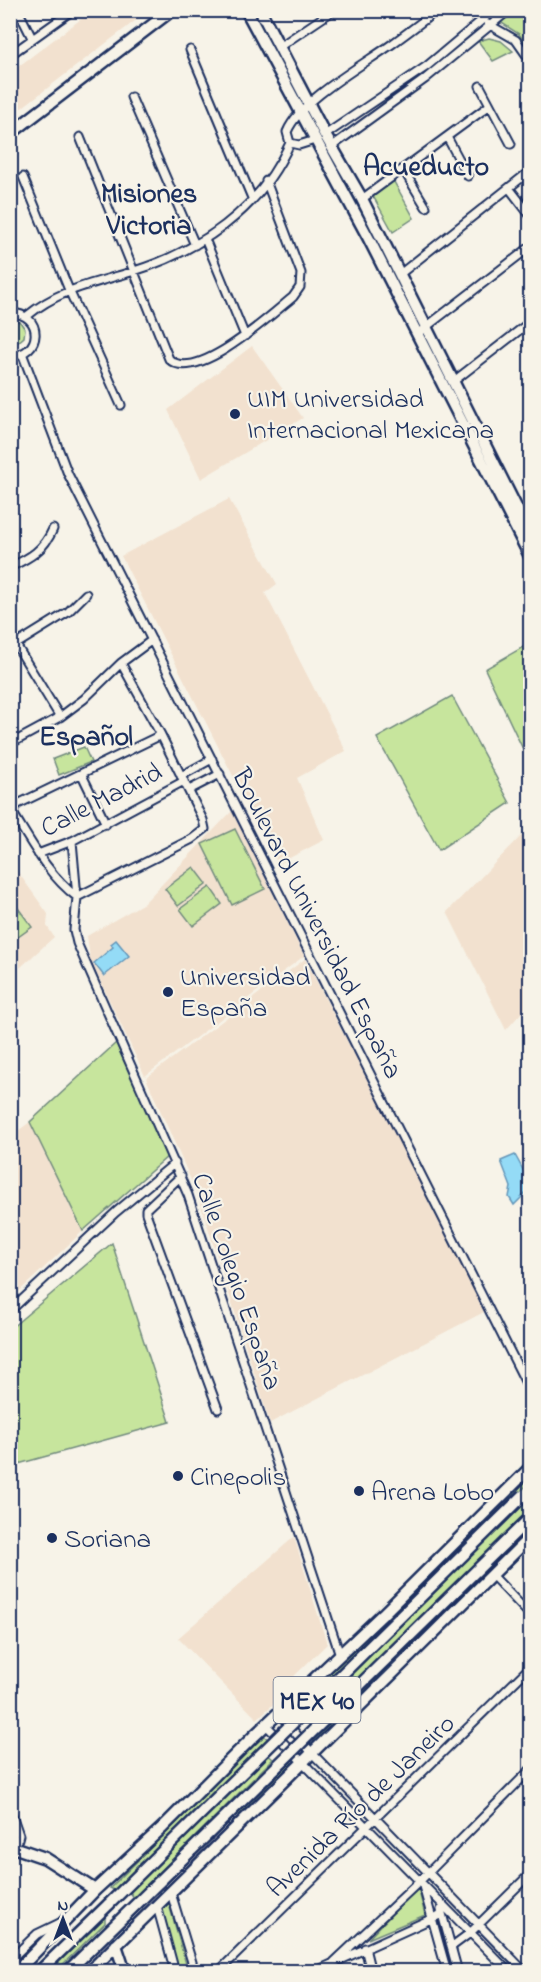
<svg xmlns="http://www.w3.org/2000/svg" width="541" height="1982" viewBox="0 0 541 1982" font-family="'Indie Flower',sans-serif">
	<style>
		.built { fill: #f2e1cf }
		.green { fill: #c7e59d; stroke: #718a7e; stroke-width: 1.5 }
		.water { fill: #94dbf6; stroke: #6496b9; stroke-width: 1.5 }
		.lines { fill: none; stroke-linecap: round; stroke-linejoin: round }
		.street-casing { stroke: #1b2f5e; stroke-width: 11 }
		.secondary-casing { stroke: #1b2f5e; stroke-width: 15 }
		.primary-casing { stroke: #1b2f5e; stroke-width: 15 }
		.street { stroke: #f7f3e8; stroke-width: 7 }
		.secondary { stroke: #f7f3e8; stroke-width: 10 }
		.primary { stroke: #f7f3e8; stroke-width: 10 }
		.primary-bridge-casing { stroke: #1b2f5e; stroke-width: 15; stroke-linecap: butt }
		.primary-bridge { stroke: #f7f3e8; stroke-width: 10 }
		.poi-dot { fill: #1b2f5e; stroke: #f7f3e8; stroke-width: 2 }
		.labels { text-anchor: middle; stroke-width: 4.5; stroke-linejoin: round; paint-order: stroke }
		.shield { fill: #f7f3e8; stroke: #5d6a87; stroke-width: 1.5 }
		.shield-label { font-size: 26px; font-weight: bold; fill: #1b2f5e }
		.poi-label { font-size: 27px; fill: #1b2f5e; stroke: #f7f3e8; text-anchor: start }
		.street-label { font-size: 27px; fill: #1b2f5e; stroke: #f7f3e8 }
		.neighbourhood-label { font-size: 28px; font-weight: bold; fill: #1b2f5e; stroke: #f7f3e8 }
	</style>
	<rect width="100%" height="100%" fill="#f7f3e8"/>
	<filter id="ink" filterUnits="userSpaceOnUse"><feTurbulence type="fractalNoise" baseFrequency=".0167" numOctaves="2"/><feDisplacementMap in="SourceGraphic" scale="12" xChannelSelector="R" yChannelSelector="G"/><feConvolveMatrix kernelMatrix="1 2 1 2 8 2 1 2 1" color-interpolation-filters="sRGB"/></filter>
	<g filter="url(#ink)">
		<!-- built -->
		<path class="built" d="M93,10L148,11L11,116V72Z
			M252,346L303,418L201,479L168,410Z
			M229,499L277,584L265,593L346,751L297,778L324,840L278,864L121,556Z
			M232,811L304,956L145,1076L90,959L87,936L144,903Z
			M530,827V1003L506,1030L447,912Z
			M10,861L48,914L47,926L54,937L11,976Z
			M305,959L486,1311L270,1423L198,1196L146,1078Z
			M30,1122L83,1231L11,1299L10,1124L15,1133Z
			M294,1537L327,1644L285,1685L289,1690L257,1719L178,1638Z"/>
		<!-- green -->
		<path class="green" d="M517,10L530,11V49L519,34L500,22Z
			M489,38L501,41L513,51L493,61L478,41Z
			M393,180L414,218L393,232L373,196Z
			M13,320L20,322L25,329L24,337L17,343L11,342V321Z
			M530,643V764L485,669Z
			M452,696L510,803L439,850L377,738Z
			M84,747L91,762L59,775L53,759Z
			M235,829L265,889L232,905L202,844Z
			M194,867L207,884L178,906L165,889Z
			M210,887L222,904L193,926L180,909Z
			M10,897L32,927L11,942H10Z
			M116,1043L168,1156L83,1231L30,1122Z
			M112,1243L170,1422L11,1466V1328Z
			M530,1473V1482L457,1555L459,1545Z
			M530,1493V1510L310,1726L307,1722L393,1629Z
			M494,1559L490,1571L316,1744L312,1739Z
			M366,1637L370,1640L289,1721L285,1718Z
			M264,1736L268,1739L116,1891L110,1888Z
			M267,1754L273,1759L134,1898L128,1889Z
			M290,1760L292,1765L243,1815H236Z
			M418,1887L425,1915L368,1939Z
			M169,1904L188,1971H178L161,1911Z
			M105,1916V1923L56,1971L44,1972L99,1918Z"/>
		<!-- water -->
		<path class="water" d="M116,940L129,956L104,976L94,963L113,947L111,944Z
			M515,1155L527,1177H530V1189L514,1205L509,1197L511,1187L501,1161Z"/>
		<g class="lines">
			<defs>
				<path id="street" d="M18,10L32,38
					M488,24L516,40L530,60
					M279,47L334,10
					M190,50L252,198
					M10,55L73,10
					M480,86L511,144
					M131,97L195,245
					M325,135L427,66L494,10
					M80,137L169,359C195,385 271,315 293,297L300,287L301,273L266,181
					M447,137L468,176
					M315,140L299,145L290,143L287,132C301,99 363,65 392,44C407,33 422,22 437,10
					M331,147L425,79L509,10
					M403,169L426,207
					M23,177L69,290L121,405
					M509,188L530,215
					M362,199L490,105
					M205,239L245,336
					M400,274L530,171
					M10,313C45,313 42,357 10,355
					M27,316C60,289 92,284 131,272C200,251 260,210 290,143
					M417,334L530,247
					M22,353L68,474L530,1391
					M454,381L530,322
					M10,567C30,558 44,550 53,529
					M10,635L60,717
					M10,648L68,612L86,594
					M121,663L161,735L203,820L205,829L192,839L77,897C49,876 32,844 14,815L13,809L18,804L161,735
					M10,744L60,717L84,699L121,663L152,640
					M82,775L106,824
					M181,776L212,759
					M189,790L220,774
					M72,841L77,897L74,930L77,943L188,1195L340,1655
					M38,854L72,841L184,781
					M181,1176L146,1209V1213L218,1409
					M10,1311L116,1212L175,1163
					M492,1575L530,1615
					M279,1713L311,1752L525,1972
					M266,1725L509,1972
					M10,1809L19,1835L18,1839L10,1847
					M423,1886L447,1972
					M171,1893L195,1972
					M157,1906L175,1972
					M441,1910L458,1972
					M451,1947L470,1933L530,1874
					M365,1948L371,1972
					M11,1959L37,1934L62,1922
					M334,1962L420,1881L530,1770
					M218,1972L530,1667
					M314,1972L442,1914"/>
				<path id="secondary" d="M246,10L369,239L530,556
					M260,10L325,135L362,199L530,535
					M10,134L172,10
					M10,1846L45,1858L95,1890
					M116,1945L125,1972
					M12,1972L13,1957
					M16,1972L95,1890L163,1827L253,1737L383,1614L530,1468
					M89,1972C237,1827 384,1683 530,1537"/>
				<path id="primary" d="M39,1972L109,1904
					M67,1972L159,1882"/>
			</defs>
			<!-- street casing -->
			<use href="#street" class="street-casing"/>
			<!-- secondary casing -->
			<use href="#secondary" class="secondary-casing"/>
			<!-- primary casing -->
			<use href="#primary" class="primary-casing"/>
			<!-- street -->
			<use href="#street" class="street"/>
			<!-- secondary -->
			<use href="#secondary" class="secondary"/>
			<!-- primary -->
			<use href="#primary" class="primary"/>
			<defs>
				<path id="primary-bridge" d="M159,1882L530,1518
					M109,1904L524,1495"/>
			</defs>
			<!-- primary-bridge casing -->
			<use href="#primary-bridge" class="primary-bridge-casing"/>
			<!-- primary-bridge -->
			<use href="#primary-bridge" class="primary-bridge"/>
		</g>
	</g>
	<!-- markers -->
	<g class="poi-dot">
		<circle cx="235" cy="414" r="6"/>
		<circle cx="168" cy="992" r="6"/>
		<circle cx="178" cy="1476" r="6"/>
		<circle cx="359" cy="1491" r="6"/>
		<circle cx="52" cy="1538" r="6"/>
	</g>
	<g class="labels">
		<!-- shield labels -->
		<rect class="shield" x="273.5" y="1677" width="87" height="46" rx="4.5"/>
		<g class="shield-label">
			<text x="317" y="1709">MEX 40</text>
		</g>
		<!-- poi labels -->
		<g class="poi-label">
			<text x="247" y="407">UIM Universidad<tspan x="247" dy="31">Internacional Mexicana</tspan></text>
			<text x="180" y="985">Universidad<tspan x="180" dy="31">España</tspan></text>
			<text x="190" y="1485">Cinepolis</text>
			<text x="371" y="1500">Arena Lobo</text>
			<text x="64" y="1547">Soriana</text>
		</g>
		<!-- street labels -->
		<g class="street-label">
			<text transform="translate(101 799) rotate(-27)" y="9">Calle Madrid</text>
			<text transform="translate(318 923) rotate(63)" y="9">Boulevard Universidad España</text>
			<text transform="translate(238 1281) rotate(71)" y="9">Calle Colegio España</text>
			<text transform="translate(360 1805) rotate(-44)" y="9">Avenida Río de Janeiro</text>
		</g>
		<!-- neighbourhood labels -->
		<g class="neighbourhood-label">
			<text x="426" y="175">Acueducto</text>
			<text x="149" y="202">Misiones<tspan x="149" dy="32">Victoria</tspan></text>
			<text x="86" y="745">Español</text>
		</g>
	</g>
	<!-- margin -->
	<rect width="541" height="1982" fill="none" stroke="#f7f3e8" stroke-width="36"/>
	<rect x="18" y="18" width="505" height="1946" fill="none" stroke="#1b2f5e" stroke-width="2" filter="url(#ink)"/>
	<!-- north arrow -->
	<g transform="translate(63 1919)" stroke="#f7f3e8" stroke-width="4.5" paint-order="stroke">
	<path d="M0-4.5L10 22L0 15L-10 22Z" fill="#1b2f5e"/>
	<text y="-9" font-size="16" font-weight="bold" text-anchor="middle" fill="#1b2f5e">N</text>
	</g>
</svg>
